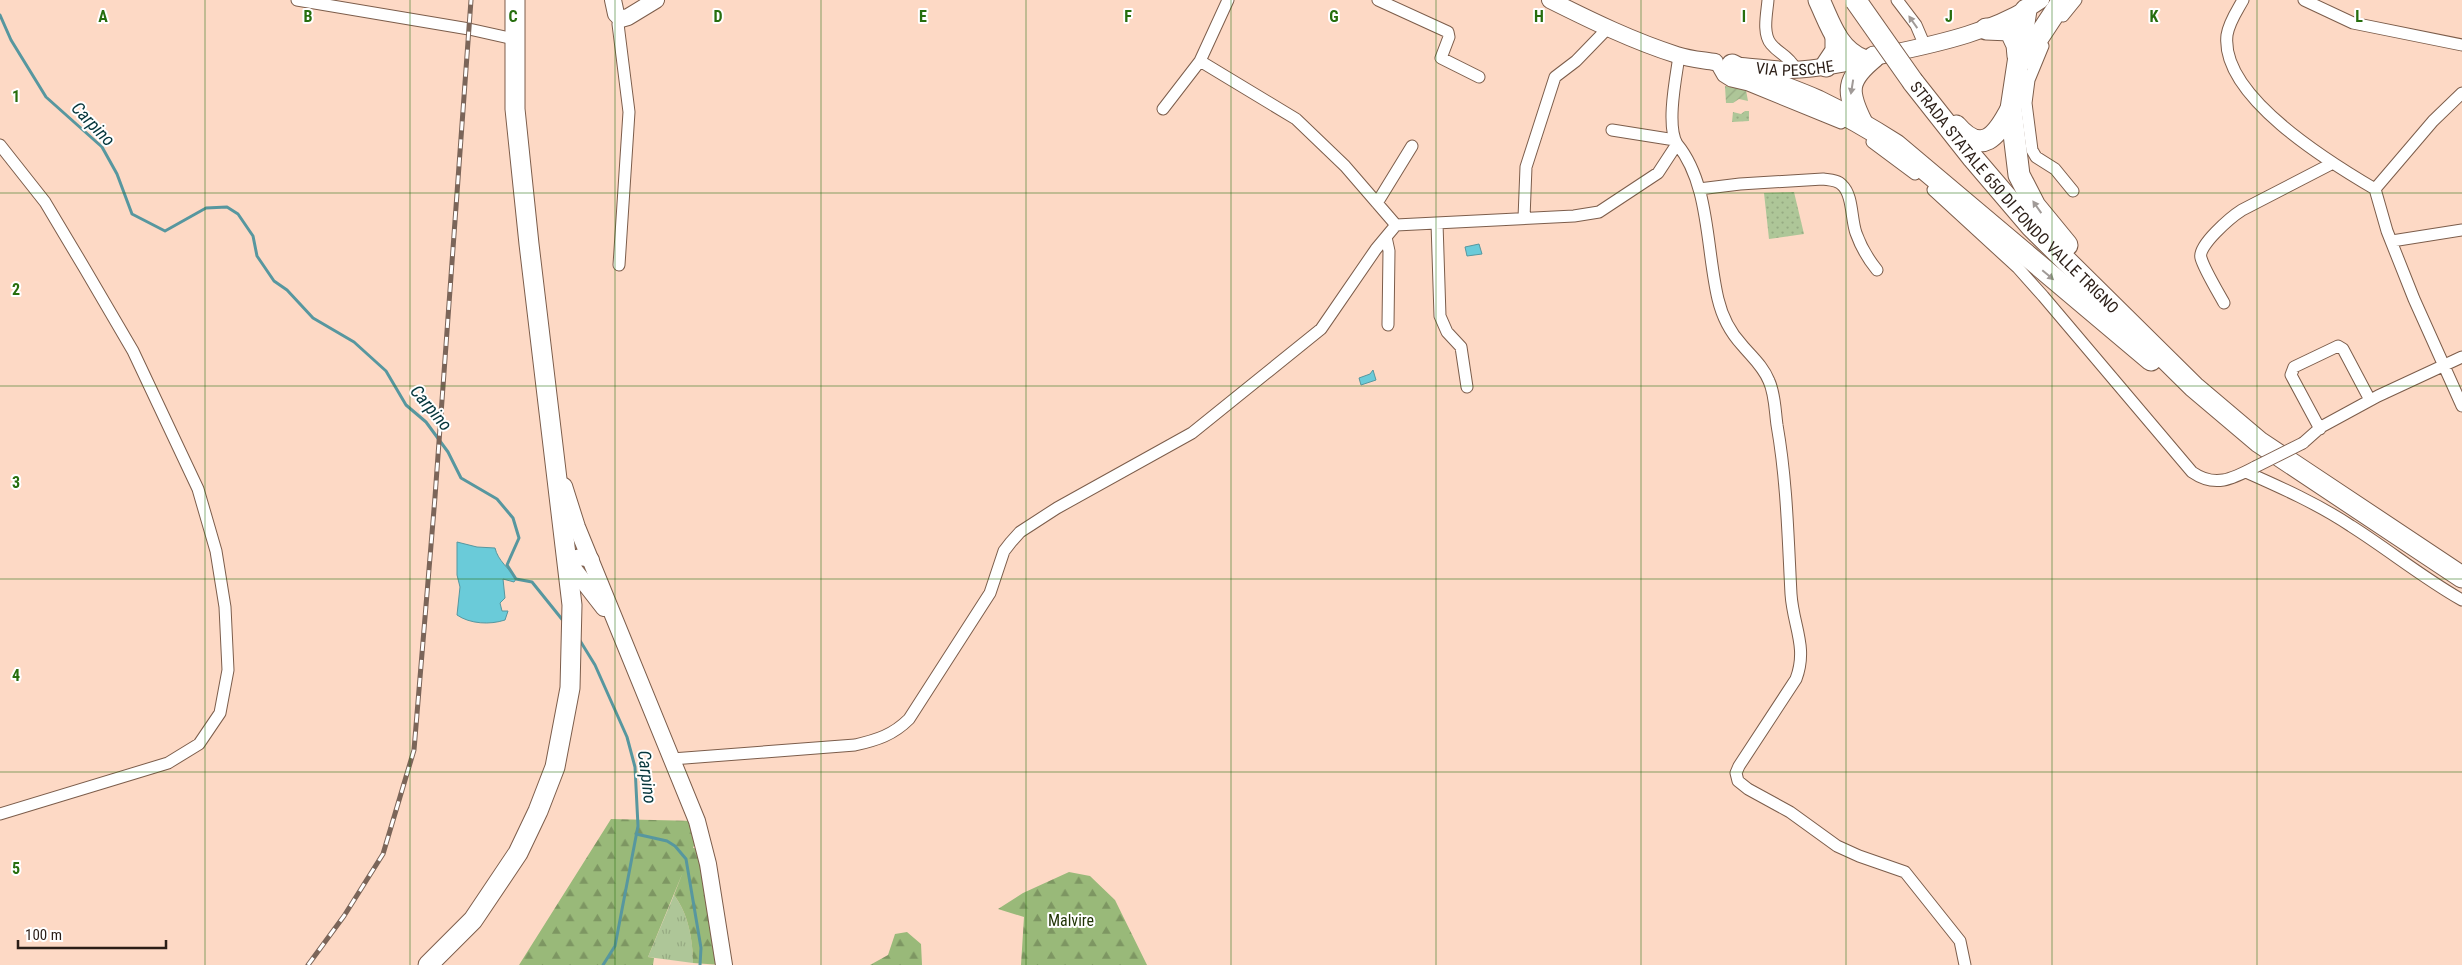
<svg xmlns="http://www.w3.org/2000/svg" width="2462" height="965" viewBox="0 0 2462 965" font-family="'Roboto Condensed',sans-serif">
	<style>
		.grass { fill: url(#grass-tufts) }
		.forest { fill: url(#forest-firs) }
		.park { fill: url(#park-dots) }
		.garden { fill: url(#garden-furrows) }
		.water { fill: #6acbd9; stroke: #57979f }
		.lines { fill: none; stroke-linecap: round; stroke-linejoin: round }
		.stream { stroke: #57979f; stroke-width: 3 }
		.street-casing { stroke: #7c5d4b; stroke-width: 13 }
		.secondary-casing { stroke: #7c5d4b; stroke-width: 18 }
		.primary-casing { stroke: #7c5d4b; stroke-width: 21 }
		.highway-casing { stroke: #7c5d4b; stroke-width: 23 }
		.street { stroke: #fff; stroke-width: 11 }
		.secondary { stroke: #fff; stroke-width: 16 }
		.primary { stroke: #fff; stroke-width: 19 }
		.highway { stroke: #fff; stroke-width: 21 }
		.rail-casing { stroke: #7b6559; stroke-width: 5 }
		.rail { stroke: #fff; stroke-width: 3; stroke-dasharray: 9; stroke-linecap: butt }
		.street-bridge-casing { stroke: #7c5d4b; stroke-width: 13; stroke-linecap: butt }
		.highway-bridge-casing { stroke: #7c5d4b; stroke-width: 23; stroke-linecap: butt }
		.street-bridge { stroke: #fff; stroke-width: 11 }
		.highway-bridge { stroke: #fff; stroke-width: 21 }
		.oneway { fill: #a09a97 }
		.grid { fill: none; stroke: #266e0e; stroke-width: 1; stroke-opacity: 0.55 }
		.labels { text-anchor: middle; stroke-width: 4; stroke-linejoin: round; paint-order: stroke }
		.street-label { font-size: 16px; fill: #2b1e17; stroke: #fff }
		.park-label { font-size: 16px; fill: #1e3203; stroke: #fff }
		.water-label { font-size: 18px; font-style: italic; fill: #05363c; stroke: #fff }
		.grid-label { font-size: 16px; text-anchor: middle; font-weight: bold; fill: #266e0e; stroke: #fff; stroke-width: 4; stroke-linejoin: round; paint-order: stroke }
	</style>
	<defs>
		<pattern id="grass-tufts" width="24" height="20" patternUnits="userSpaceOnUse" patternTransform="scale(1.25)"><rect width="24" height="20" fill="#aec698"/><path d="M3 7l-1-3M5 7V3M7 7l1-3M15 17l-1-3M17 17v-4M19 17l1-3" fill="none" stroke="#96aa82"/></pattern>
		<pattern id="forest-firs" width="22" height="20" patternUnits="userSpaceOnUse" patternTransform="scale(1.25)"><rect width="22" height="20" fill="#99b979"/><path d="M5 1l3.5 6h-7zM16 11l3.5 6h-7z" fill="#7d9662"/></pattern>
		<pattern id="park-dots" width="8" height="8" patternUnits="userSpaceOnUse" patternTransform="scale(1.25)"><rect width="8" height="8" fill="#aec698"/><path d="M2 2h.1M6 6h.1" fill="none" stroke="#96aa82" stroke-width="1.8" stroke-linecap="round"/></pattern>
		<pattern id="garden-furrows" width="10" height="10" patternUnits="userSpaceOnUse" patternTransform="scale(1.25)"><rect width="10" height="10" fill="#aec698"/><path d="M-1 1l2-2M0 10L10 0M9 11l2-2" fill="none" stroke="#96aa82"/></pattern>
	</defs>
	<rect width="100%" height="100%" fill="#fdd9c5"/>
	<!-- grass -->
	<path class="grass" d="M674,895C688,913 693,940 693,963L648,957Z"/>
	<!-- forest -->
	<path class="forest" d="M611,819L696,821L700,831L693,848L704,849L721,965L693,963C693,940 688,913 674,895L683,872L648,957L654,958L653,965H519Z
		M1069,872L1090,876L1115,900L1147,965H1021L1024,917L998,909L1023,893Z
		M907,932L921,944L922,965H870L888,955L895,934Z"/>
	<!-- park -->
	<path class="park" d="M1745,111H1749V121L1732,122L1733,112L1741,114Z
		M1794,192L1804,234L1769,239L1764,193Z"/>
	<!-- garden -->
	<path class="garden" d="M1725,86L1746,90L1748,101L1739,99L1733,103H1726Z"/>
	<!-- water -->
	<path class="water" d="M1479,244L1482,254L1467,256L1465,247Z
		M1373,370L1376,380L1361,385L1359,378L1370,374Z
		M457,542L477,547L495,548C498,561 509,568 516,579L514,582L503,579L505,598L500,603L502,611H508L505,620C490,625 470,624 457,615L460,587L457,575Z"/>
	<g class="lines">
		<!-- stream -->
		<path class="stream" d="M0,15L11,40L46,97L102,147L117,174L132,214L165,231L206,208L227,207L238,214L253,236L257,256L274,281L287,290L313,318L354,342L386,371L406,405L426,422L448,452L461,478L497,499L513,518L519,538L507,565L516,579L532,582L565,623
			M579,639L595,665L627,737L635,767L638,826L615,946L603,965
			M636,834L667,841L675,846L686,859L701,948L700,965"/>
		<defs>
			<path id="street" d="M297,0L469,29L514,39
				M1378,0L1448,32L1449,37L1441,58L1479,77
				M1768,0C1767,13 1762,33 1771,44C1780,55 1786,53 1796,69
				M1897,0L1916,25L1925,46
				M2243,0C2237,11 2229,22 2227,35C2220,96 2329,162 2375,189
				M2304,0L2353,23L2462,45
				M2063,16L2076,0
				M2043,46L2029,80L2026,103L2032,150L2036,157L2055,169L2073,191
				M1200,61L1296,119L1345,166L1396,225
				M1715,62L1723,76L1731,81L1748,85L1841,123
				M2462,93L2433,121L2375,189L2387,231L2414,299L2462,406
				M1163,109L1200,61L1228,0
				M1612,130L1675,140
				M1872,142L1915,174
				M1677,144C1710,184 1706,249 1718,299C1722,316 1730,332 1742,345C1752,357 1763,366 1769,381C1775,394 1775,411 1777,425C1787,482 1788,538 1791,594C1793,626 1808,647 1796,679L1739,766L1736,773L1738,781L1748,789L1790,812L1837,846L1859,856L1905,872L1960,941L1965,965
				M0,145L45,202L85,269L133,351L198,489L216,551L225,607L228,670L220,713L199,744L168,763L0,814
				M1699,189L1740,184L1823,179C1829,180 1838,180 1842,185C1853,195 1851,219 1856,233C1861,247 1868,259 1877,270
				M1933,190L2018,268L2043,296L2192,472C2215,488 2232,479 2255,467
				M1377,203L1412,146
				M1524,218L1526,167L1555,77L1576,61L1607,29
				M1437,223L1440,316L1447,332L1461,347L1467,387
				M1386,237L1389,251L1388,325
				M2392,241L2462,230
				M619,265L629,112L618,24L621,19
				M2224,303C2218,292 2204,269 2201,258C2197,246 2231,217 2242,210L2331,164
				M2320,429L2291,375L2294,367L2338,346L2343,349L2370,400
				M2303,443L2321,427L2378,396L2462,357
				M2246,472C2282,488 2318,504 2351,526C2389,550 2423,578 2462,600
				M672,759L855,745C877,740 893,735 909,719L990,593L1004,551L1011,542L1020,532L1057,508L1192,433L1321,329L1376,249L1396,225L1574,216L1599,212L1658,173L1677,144C1666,126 1676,77 1679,56"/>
			<g id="secondary">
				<path d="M613,0L616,14L621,19L628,17L656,0"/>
				<path d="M1550,0C1592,21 1633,41 1677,55C1689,59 1703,60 1715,62"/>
				<path id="s1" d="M1741,66C1757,67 1774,70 1790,70C1823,69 1856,61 1888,54C1941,43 1996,31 2041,0"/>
				<path d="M564,486L577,527L697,821L708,864L724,965"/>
				<path d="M591,560C582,556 576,556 569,563L604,608"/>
			</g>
			<path id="primary" d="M428,965L473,920L518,853L538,811L555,767L570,688L572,605L529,244L515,109V0"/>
			<g id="highway">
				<path d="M1819,0C1830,23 1837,50 1863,60"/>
				<path d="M2026,10L2011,109L2019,175L2035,206L2067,245"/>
				<path d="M1986,29L2010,30L2017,45L2018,56"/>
				<path d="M2024,59L2063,0"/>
				<path d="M1732,65C1760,80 1789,88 1818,101C1845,114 1871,129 1896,145L2151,360"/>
				<path d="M1826,66L1836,51V36"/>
				<path id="s2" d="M1913,82L1973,158L2031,226L2194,387L2259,442L2462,577"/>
				<path d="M1862,123C1846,91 1846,80 1874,57"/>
				<path d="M1956,126C1982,156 1997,136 2011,109"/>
			</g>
		</defs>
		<!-- street casing -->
		<use href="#street" class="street-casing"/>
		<!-- secondary casing -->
		<use href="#secondary" class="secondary-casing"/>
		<!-- primary casing -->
		<use href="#primary" class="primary-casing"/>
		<!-- highway casing -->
		<use href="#highway" class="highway-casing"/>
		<!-- street -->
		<use href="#street" class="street"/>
		<!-- secondary -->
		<use href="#secondary" class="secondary"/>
		<!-- primary -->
		<use href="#primary" class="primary"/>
		<!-- highway -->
		<use href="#highway" class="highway"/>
		<defs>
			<path id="rail" d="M308,965L344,916L383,854L414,750L435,497L471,0"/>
		</defs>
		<!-- rail casing -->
		<use href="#rail" class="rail-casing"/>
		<!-- rail -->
		<use href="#rail" class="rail"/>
		<defs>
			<path id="street-bridge" d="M2255,467L2303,443"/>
			<path id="highway-bridge" d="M1856,1L1913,82"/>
		</defs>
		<!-- street-bridge casing -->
		<use href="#street-bridge" class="street-bridge-casing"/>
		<!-- highway-bridge casing -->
		<use href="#highway-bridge" class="highway-bridge-casing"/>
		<!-- street-bridge -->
		<use href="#street-bridge" class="street-bridge"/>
		<!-- highway-bridge -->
		<use href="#highway-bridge" class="highway-bridge"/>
	</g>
	<!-- one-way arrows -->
	<defs><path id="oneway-solid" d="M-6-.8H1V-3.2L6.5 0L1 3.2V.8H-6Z" transform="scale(1.25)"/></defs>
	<g class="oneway">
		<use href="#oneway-solid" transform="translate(1913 22) rotate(-125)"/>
		<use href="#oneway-solid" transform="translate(1852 87) rotate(99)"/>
		<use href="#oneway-solid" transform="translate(2037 207) rotate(-125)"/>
		<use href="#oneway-solid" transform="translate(2048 275) rotate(40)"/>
	</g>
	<!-- grid -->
	<path class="grid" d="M205,0V965M410,0V965M615,0V965M821,0V965M1026,0V965M1231,0V965M1436,0V965M1641,0V965M1846,0V965M2052,0V965M2257,0V965M0,193H2462M0,386H2462M0,579H2462M0,772H2462"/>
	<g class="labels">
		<!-- street labels -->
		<g class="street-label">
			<text dy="6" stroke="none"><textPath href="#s1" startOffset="54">VIA PESCHE</textPath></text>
			<text dy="6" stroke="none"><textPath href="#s2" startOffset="154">STRADA STATALE 650 DI FONDO VALLE TRIGNO</textPath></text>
		</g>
		<!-- park labels -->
		<g class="park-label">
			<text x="1071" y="926">Malvire</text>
		</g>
		<!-- water labels -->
		<g class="water-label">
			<text transform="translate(93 124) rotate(46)" y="6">Carpino</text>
			<text transform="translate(431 408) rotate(50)" y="6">Carpino</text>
			<text transform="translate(647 777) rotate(83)" y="6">Carpino</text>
		</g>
	</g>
	<g class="grid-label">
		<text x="103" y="22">A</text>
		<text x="308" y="22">B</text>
		<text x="513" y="22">C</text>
		<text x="718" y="22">D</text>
		<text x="923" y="22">E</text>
		<text x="1128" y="22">F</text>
		<text x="1334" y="22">G</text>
		<text x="1539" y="22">H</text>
		<text x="1744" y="22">I</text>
		<text x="1949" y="22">J</text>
		<text x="2154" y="22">K</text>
		<text x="2359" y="22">L</text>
		<text x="16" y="102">1</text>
		<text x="16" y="295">2</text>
		<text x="16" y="488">3</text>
		<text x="16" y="681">4</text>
		<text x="16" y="874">5</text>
	</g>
	<!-- scale -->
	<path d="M18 940v8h148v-8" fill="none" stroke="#2b1e17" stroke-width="2.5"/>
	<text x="25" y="940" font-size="15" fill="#2b1e17" stroke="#ffffff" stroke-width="4" paint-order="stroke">100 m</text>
</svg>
